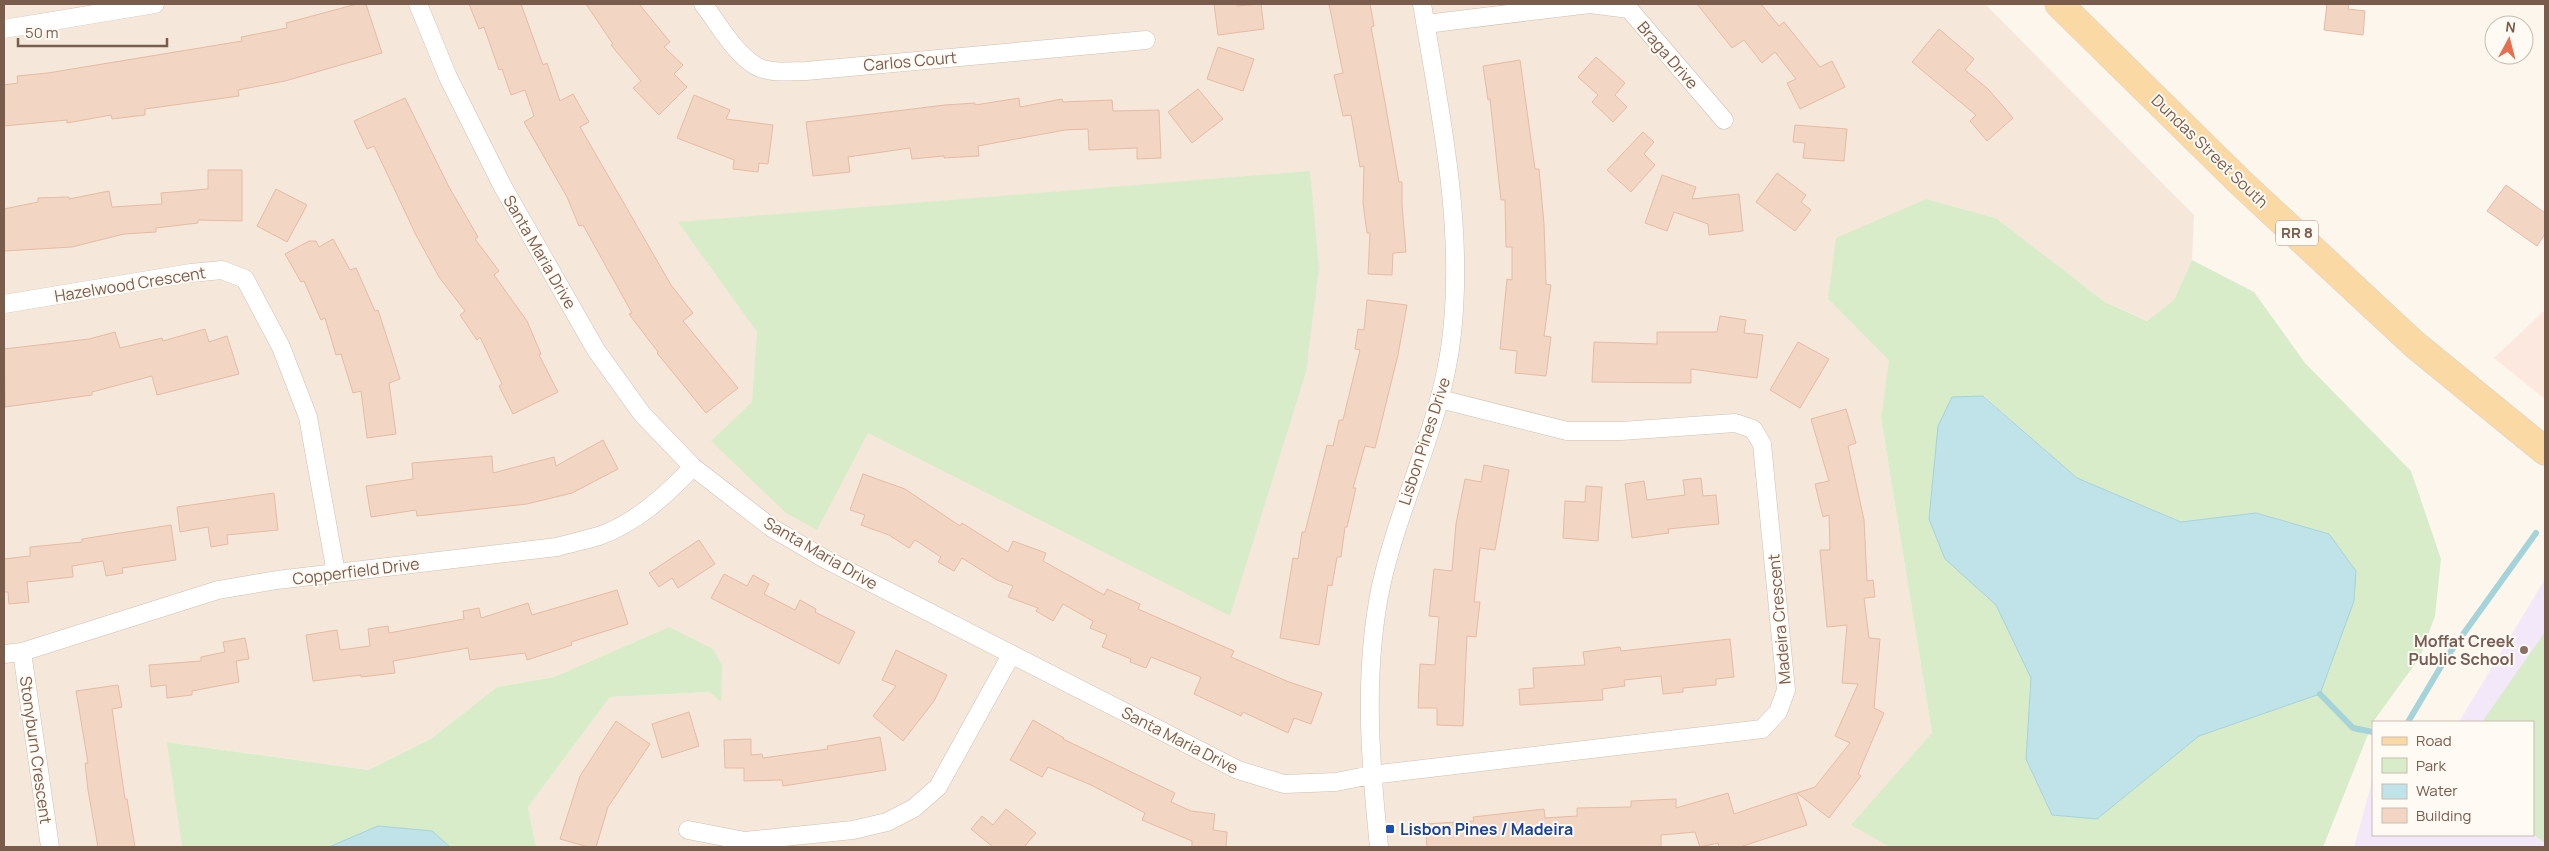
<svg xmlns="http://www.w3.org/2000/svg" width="2549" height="851" viewBox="0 0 2549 851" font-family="Manrope,sans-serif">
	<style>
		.residential { fill: #f5e8da }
		.commercial { fill: #fde8e0 }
		.education { fill: #f3e8fa }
		.green { fill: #d8ecc9; fill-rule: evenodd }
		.water { fill: #bfe3e8; stroke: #a5d3da }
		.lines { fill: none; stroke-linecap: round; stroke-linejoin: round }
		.stream { stroke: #a5d3da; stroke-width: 6 }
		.building { fill: #f3d5c3; stroke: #e6bba3 }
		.street-casing { stroke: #d1beb0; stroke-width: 19 }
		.primary-casing { stroke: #dad1cd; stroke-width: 29 }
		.street { stroke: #fff; stroke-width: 18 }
		.primary { stroke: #fbd9a5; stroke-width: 28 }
		.education-dot { fill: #8d6e63; stroke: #fffaf3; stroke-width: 2 }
		.transit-dot { fill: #1a4fb4; stroke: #fffaf3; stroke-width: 2 }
		.labels { text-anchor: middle; stroke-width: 4; stroke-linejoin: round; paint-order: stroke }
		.shield { fill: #fffaf3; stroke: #a28b7f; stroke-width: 1 }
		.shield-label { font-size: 15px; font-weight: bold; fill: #7a5c4d }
		.street-label { font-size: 16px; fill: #7a5c4d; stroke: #fffaf3 }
		.education-label { font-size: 16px; font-weight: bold; fill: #785e54; stroke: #fffaf3; text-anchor: end }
		.transit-label { font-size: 16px; font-weight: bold; fill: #164399; stroke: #fffaf3; text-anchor: start }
	</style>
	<rect width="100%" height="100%" fill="#fdf6ec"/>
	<!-- residential -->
	<path class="residential" d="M4,4H1985L2194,215L2192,260L2174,300L2148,321L2105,302L1996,218L1926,199L1885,218L1828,299L1890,360L1881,418L1932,733L1890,847H536L528,807L610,697L711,692L721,701L669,627L554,677L497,687L432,738L368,770L168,742L182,847H4Z"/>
	<!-- commercial -->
	<path class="commercial" d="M2545,310V399L2494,358Z"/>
	<!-- education -->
	<path class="education" d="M2545,579V847H2354L2373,778V835H2533V722H2459Z"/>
	<!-- green -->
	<path class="green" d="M1310,171L1319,268L1306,372L1230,616L868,433L817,530L786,513L711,441L752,402L757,332L678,222Z
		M1926,199L1996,218L2105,302L2147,321L2174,300L2192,260L2254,292L2305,363L2411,471L2441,559L2435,616L2420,657L2373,722L2323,847H1890L1851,825L1932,733L1881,418L1889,360L1828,299L1836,238ZM1984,396L2077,478L2182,522L2256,513L2329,534L2356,571L2319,694L2199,736L2097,819L2052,815L2026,759L2032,678L1996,605Z
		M669,627L713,649L722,665L721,702L710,692L610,697L528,807L536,847H450L432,831L378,826L329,847H182L167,742L368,770L432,738L497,687L554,677Z
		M2545,632V843L2533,834V722H2482Z"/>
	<!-- water -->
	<path class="water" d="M1983,396L2077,478L2181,522L2256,513L2329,534L2356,571L2354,601L2320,694L2199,736L2097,819L2052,815L2026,759L2031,678L1996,605L1945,559L1929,519L1938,426L1952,397Z
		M378,826L432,831L450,847H329Z"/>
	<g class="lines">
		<!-- stream -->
		<path class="stream" d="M2320,694L2353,728L2373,732
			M2408,722L2446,658L2536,533"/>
	</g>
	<!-- building -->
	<path class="building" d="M357,4H366L382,53L285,81L238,90L239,96L145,109V115L112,119L111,115L67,123V120L4,126V85L18,83L17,76L48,73L242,41L241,37L287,28L286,23Z
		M469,4H521L543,65L547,63L560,101L573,94L589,122L580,127L671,285L693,313L683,321L738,388L706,413L657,353L658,352L629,314L632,313L583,225L579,226L567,197L524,122L534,116L525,90L511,95L502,69L499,70L484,27L479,29Z
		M586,4H639L670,42L664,47L683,65L674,74L687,87L659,115L633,88L641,81L611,45L613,44Z
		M1214,4H1237V6L1261,4L1264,29L1218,35Z
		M1329,4H1370L1374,26L1371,27L1386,108L1399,182H1402V205L1406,252L1393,253L1392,275L1368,274L1370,233H1367L1363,203L1364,166L1360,167L1351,115L1343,116L1334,75L1343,73Z
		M1697,4H1761L1779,26L1784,22L1820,67L1832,61L1845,87L1800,109L1787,83L1796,79L1775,52L1762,63L1744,40L1732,48Z
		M2327,4H2349L2348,9L2365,11L2363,35L2324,30Z
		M1939,29L1974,59L1965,70L1988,89L2013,118L1987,141L1970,121L1976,115L1912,62Z
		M1218,47L1254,59L1243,91L1207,79Z
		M1596,57L1625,83L1615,95L1627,107L1613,122L1592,102L1598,95L1578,77Z
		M1520,60L1535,169H1539L1544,224L1546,284L1551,285L1544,336L1551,337L1546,376L1515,373L1517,351L1500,349L1507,279L1512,280V247H1506L1505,200H1501L1490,99L1488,100L1483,66Z
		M1198,89L1223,119L1192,143L1168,112Z
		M694,95L730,110L726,119L773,125L768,164L759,163L758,172L733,169L734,160L677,138Z
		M405,98L449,187L478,237L475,239L499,271L494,275L527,321L541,354L539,355L558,392L513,414L499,386L502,384L480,337L477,340L460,315L465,311L439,277L416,235L374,146L367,149L354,121Z
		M1019,98L1020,107L1062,99L1063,102L1112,100L1113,111L1159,110L1161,158L1137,159V148L1089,150L1088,129L1065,130L978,146L979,156L944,158V156L912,159L910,148L848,157L850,172L813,176L806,122L945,105L975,103V105Z
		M1795,125L1847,129L1844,161L1803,158L1805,143L1793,142Z
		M1643,132L1654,142L1644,154L1655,165L1631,192L1607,170Z
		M208,170H242V221L198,220V223L156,228V232L124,234L72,247L4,251V209L38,202V198L69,197V199L109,191L112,207L162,204L161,193L208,189Z
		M1777,173L1806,195L1801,202L1811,210L1795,231L1756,202Z
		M1662,175L1696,187L1692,199L1739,194L1743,231L1709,235L1708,224L1674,212L1667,231L1645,223Z
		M2506,185L2545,213V234L2537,246L2487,211Z
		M276,189L307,205L287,242L257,226Z
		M333,239L350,270L356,268L375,311L378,310L391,350L400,379L389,383L396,434L367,438L361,391L353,393L341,354L336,355L325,318L321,320L304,281L301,282L285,254L309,241H316L319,247Z
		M1367,300L1407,305L1398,355L1375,448L1365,446L1353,488H1356L1347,527H1345L1341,557H1337L1332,586L1328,585L1319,645L1280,638L1293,558L1298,559L1302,532H1305L1327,445L1333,446L1339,420H1343L1360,350L1355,349L1358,329L1364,330Z
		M1720,316L1746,320L1744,333L1763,335L1757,378L1691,369V383L1592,382L1594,342L1657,344V332H1717Z
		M205,329L209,342L227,336L239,374L157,395L152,376L92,392V395L5,407L4,349L89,339L115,332L120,348L162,338L163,341Z
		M1798,342L1829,359L1800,408L1770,390Z
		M1846,409L1856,443L1848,446L1864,520L1867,581L1873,580L1875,597L1864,598L1869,638L1880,639L1874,708L1884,713L1858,774L1861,776L1829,818L1797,793L1815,787L1850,743L1835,736L1858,684L1842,683L1847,625L1827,627L1820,550H1830L1829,515L1823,517L1815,484L1829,481L1811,419Z
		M603,440L618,469L572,493L527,504L417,516L416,510L371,517L366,486L413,479L412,463L492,456L493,473L554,457L556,466Z
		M1484,465L1509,470L1495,550L1480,548L1474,602H1480L1476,637L1467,636L1463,726L1437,725V708H1418L1420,664L1435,665L1439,617L1429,616L1434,569L1452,571L1456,524L1465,479L1481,482Z
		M863,474L905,489L960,526L962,523L1008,552L1013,541L1046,553L1043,561L1104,595L1107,589L1140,604L1138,609L1234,651L1231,657L1289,682L1322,693L1311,724L1294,718L1288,733L1243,712L1241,716L1224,708L1194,694L1201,677L1151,657L1146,668L1130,662L1131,659L1102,647L1107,635L1090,628L1093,621L1063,604L1053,621L1036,611L1038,608L1008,597L1013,586L997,580L962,558L954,571L938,562L941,557L915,540L909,548L889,535L861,525L865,515L850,510Z
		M1701,478L1703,496L1716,495L1719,524L1668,529L1669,533L1632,538L1625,484L1644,481L1647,500L1685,495L1683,480Z
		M1586,486L1602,487L1598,541L1563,538L1565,501L1585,502Z
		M274,493L278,530L227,535L228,544L211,547L208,527L180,532L177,507Z
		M171,525L176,560L122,568L123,573L106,576L103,561L72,566L73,577L27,582L29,602L9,604L8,592H4V559L30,556V547L82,542V539Z
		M699,540L715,564L678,588L672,578L659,587L649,573Z
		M724,574L747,586L753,575L769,584L764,594L795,610L800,600L816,609L815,612L855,632L839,664L711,598Z
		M617,590L628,624L571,642L572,645L527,660L525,653L470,660L468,648L393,661L395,673L361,677V675L313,681L306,635L337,630L340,650L370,646L368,629L388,626L389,633L464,619L463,611L479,608L481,618L528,603L532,615Z
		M245,638L249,659L236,661L239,682L192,691V695L167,698L166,685L151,687L149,665L201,661V657L225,652L223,642Z
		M1730,639L1734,677L1716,679V685L1683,688V692L1663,694L1661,676L1624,680L1625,686L1602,689L1603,700L1520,705L1519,689L1534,688L1533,668L1585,665L1583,652L1620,647L1621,651Z
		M896,650L947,675L934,701L903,741L873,716L896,686L882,680Z
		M118,685L122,707L112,709L125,799H127L135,847H98L88,790L85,763H88L76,691Z
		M689,712L699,746L662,758L652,724Z
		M1033,720L1064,738L1063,739L1175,793L1171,802L1191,811L1215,814L1213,830L1227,832L1226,847H1192V841L1142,820L1145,813L1091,785L1048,767L1042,777L1010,760Z
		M616,721L650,744L608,807L596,847H588L560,839L580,776Z
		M880,737L886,770L783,786L782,780L744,781V768H725L724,740L751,739V755L762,754L763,758L828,749L827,746Z
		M1728,793L1734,814L1796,793L1807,825L1740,847H1719L1718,843L1700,847L1695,832L1661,835V847H1427L1425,824L1474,821L1473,817L1544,809L1545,818L1577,816V808L1631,807V801L1676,799V808Z
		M1006,809L1036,833L1024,847H993L971,829L982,816L993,825Z"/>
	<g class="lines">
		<defs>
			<path id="street" d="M418,4L448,77L503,187L596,350L642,414L693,467L772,528L825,559L1238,770L1284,784L1336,782L1371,775L1762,729L1778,712L1786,690L1762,444L1753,429L1735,423L1621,431H1567L1440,399
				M703,4C718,23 734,53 756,66C770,74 790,71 806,71L1146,40
				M1426,24L1590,4L1629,9L1724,120
				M4,29L155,4
				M4,304L191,273L222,270L245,279L281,347L308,417L336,573
				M22,652L50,847
				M4,654L22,652L218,590L277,580L557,547C571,543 585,540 599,536C636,523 666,495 693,467
				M688,830L745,841L853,830L887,822L914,808L938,787L1011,655
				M1379,847C1370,760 1363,672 1381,586C1400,500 1443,421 1452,333C1464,223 1440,112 1422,4"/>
			<path id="primary" d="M2059,4L2240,182L2414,344L2545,451"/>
		</defs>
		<!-- street casing -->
		<use href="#street" class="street-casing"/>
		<!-- primary casing -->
		<use href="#primary" class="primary-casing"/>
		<!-- street -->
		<use href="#street" class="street"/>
		<!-- primary -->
		<use href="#primary" class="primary"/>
	</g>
	<!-- markers -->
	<circle class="education-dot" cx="2524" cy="650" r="5"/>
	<rect class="transit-dot" x="1385" y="824" width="10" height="10" rx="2.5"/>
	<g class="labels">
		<!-- shield labels -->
		<rect class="shield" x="2276" y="220.5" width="42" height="25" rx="4"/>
		<g class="shield-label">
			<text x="2297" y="238">RR 8</text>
		</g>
		<!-- street labels -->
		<g class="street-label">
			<text transform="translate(1668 55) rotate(49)" y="6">Braga Drive</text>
			<text transform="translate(910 61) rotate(-5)" y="6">Carlos Court</text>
			<text transform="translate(2210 151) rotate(44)" y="6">Dundas Street South</text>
			<text transform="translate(540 252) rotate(60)" y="6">Santa Maria Drive</text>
			<text transform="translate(130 284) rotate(-9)" y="6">Hazelwood Crescent</text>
			<text transform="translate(1424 441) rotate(-72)" y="6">Lisbon Pines Drive</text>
			<text transform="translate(821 553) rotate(30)" y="6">Santa Maria Drive</text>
			<text transform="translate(356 571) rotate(-7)" y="6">Copperfield Drive</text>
			<text transform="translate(1779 619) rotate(-95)" y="6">Madeira Crescent</text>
			<text transform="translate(1180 740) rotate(27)" y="6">Santa Maria Drive</text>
			<text transform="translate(36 750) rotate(82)" y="6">Stonyburn Crescent</text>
		</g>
		<!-- education labels -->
		<g class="education-label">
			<text x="2514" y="647">Moffat Creek<tspan x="2514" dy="18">Public School</tspan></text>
		</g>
		<!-- transit labels -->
		<g class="transit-label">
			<text x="1400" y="835">Lisbon Pines / Madeira</text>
		</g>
	</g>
	<!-- border -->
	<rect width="2549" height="851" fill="none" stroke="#7a5c4d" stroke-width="10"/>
	<!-- legend -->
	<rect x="2372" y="721" width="162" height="115" fill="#fffaf3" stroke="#cabbb1"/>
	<rect x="2382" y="737" width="25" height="8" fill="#fbd9a5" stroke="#cabbb1"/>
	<text x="2416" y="746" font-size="15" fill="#7a5c4d">Road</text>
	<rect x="2382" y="758" width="25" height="15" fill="#d8ecc9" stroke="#cabbb1"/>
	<text x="2416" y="771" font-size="15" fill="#7a5c4d">Park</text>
	<rect x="2382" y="784" width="25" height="15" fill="#bfe3e8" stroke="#cabbb1"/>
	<text x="2416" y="796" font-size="15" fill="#7a5c4d">Water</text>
	<rect x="2382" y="808" width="25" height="15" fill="#f3d5c3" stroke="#cabbb1"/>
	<text x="2416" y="821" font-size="15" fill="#7a5c4d">Building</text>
	<!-- north arrow -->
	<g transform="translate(2509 40) rotate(7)"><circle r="24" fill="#fffaf3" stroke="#cabbb1"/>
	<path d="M0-4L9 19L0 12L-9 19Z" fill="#e76f51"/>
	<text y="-8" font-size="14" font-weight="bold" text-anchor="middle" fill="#7a5c4d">N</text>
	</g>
	<!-- scale -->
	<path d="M18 38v8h149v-8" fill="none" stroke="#7a5c4d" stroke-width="2.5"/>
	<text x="25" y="38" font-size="15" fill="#7a5c4d" stroke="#fffaf3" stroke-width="4" paint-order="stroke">50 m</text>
</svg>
